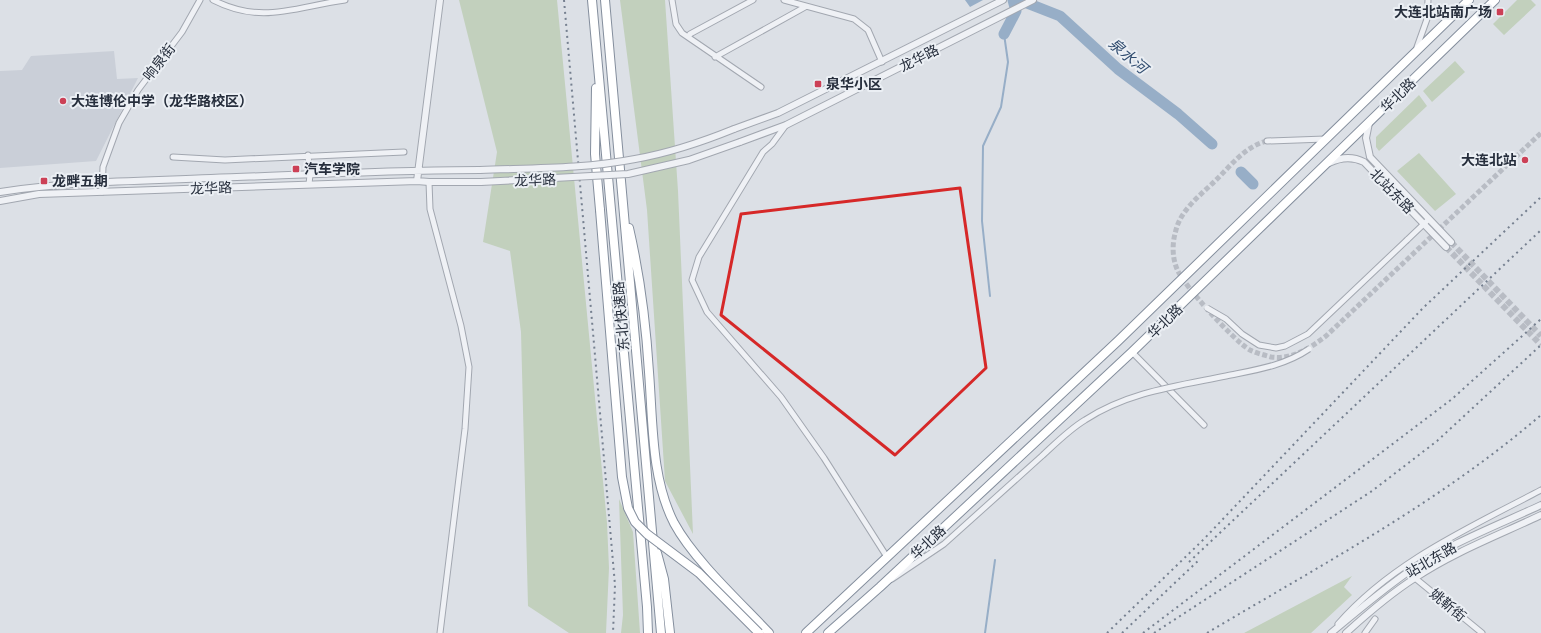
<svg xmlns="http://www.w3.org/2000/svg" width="1541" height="633" viewBox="0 0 1541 633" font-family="'Archivo Narrow','Noto Sans SC',sans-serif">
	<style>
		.built { fill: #cacfd8 }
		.green { fill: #c2d0bd }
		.water { fill: #97aec7 }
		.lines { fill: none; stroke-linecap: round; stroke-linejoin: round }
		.stream { stroke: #97aec7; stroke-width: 2 }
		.river { stroke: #97aec7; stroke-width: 11 }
		.minor-tunnel { stroke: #b8bcc4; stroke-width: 5; stroke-dasharray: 5 2.5; stroke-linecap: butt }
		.tertiary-tunnel { stroke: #b8bcc4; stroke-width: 6; stroke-dasharray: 6 3; stroke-linecap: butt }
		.minor-casing { stroke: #a2a7b0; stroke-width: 7 }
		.tertiary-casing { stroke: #a2a7b0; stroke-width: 8 }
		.trunk-casing { stroke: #848e9d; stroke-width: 10 }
		.minor { stroke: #eff1f5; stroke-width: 5 }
		.tertiary { stroke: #eff1f5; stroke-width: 6 }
		.trunk { stroke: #fff; stroke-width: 8 }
		.rail { stroke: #768090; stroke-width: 2; stroke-dasharray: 2 4; stroke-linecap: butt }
		.minor-bridge-casing { stroke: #a2a7b0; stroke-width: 7; stroke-linecap: butt }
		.tertiary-bridge-casing { stroke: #a2a7b0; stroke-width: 8; stroke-linecap: butt }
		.trunk-bridge-casing { stroke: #848e9d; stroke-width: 10; stroke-linecap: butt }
		.minor-bridge { stroke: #eff1f5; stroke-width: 5 }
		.tertiary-bridge { stroke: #eff1f5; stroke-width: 6 }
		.trunk-bridge { stroke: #fff; stroke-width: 8 }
		.marked { fill: none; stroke: #d62828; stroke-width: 3; stroke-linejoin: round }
		.poi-dot { fill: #cc4056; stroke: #ebeff4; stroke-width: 1.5 }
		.labels { text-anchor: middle; stroke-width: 4; stroke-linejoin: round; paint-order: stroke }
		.poi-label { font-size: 14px; font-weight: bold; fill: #262e3c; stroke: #ebeff4; text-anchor: start }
		.street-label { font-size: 14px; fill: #262e3c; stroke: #ebeff4 }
		.water-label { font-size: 15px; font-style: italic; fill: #314d70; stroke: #ebeff4 }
	</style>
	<rect width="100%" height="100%" fill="#dce0e6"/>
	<!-- built -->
	<path class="built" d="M114,51L117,79L138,78L96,161L0,168V71L22,70L31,56Z"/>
	<!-- green -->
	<path class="green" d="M459,0H557L607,523L609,568L606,633H569L528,606L521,332L510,251L483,242L497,152Z
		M620,0H665L678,191L693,534L665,481L647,210Z
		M1517,0H1531L1536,5L1504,35L1493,24Z
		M1455,61L1465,72L1432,102L1423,91Z
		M1419,95L1427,106L1379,151L1376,147V137Z
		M1419,153L1456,194L1435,211L1397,171Z
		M619,499L633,532L640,633H621L623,615Z
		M1352,576L1344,587L1352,595L1311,633H1244Z"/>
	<!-- water -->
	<path class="water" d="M965,0H983L970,7Z"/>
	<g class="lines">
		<!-- stream -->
		<path class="stream" d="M990,296L982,221L983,146L1001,107L1008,62L1004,34
			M985,633L995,560"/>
		<!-- river -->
		<path class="river" d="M1019,0L1060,16L1118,69L1178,114L1212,144
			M1004,34L1016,11L1013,0
			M1241,172L1253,184"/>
		<!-- minor-tunnel -->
		<path class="minor-tunnel" d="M1267,141C1246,146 1232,164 1217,179C1202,194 1181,209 1176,230C1172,243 1172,257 1177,269C1184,286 1234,341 1250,350C1256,353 1264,355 1271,357C1292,360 1310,348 1326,336L1541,133"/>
		<!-- tertiary-tunnel -->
		<path class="tertiary-tunnel" d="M1451,242L1541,336
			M1446,247L1541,345"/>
		<defs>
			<path id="minor" d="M213,0C262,25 295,7 345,0
				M672,0L676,24L682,33L761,87
				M784,0L854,19L868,30L882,62
				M688,37L690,34L753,0
				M1417,47L1427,19L1428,0
				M715,57L805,7
				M786,125L772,144L763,152L699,257L692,280L707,312L781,397L824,458L887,557
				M1267,141L1325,139
				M308,155L310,175L309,184
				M173,157L225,160L404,152
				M429,182L430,209L461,326L469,367L465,429L440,633
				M102,192L103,167L119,123L138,90L182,32L200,0
				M1407,240L1429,219
				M1132,352L1204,425
				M1415,578L1482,633
				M892,579L944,544L1043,455
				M1338,624C1392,562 1469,528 1541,490
				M1365,633L1375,619"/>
			<path id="tertiary" d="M1369,123L1366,138L1370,157L1451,242
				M734,129L778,113L1003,0
				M740,142L786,125L1033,0
				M1329,163C1341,157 1352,156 1364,162L1446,247
				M417,181L440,0
				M0,192C70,181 141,181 211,178C301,175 391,170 480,170
				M0,201L39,194L417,181L429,182H481
				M1331,633C1356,612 1381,591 1408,572C1448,544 1496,526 1541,505
				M1346,633C1368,613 1390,594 1415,578C1454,552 1499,535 1541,515"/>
			<path id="trunk" d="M592,0L647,607L648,633
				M605,0L661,633
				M596,88L595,154L600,210
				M629,228C640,276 646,323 649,372C653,422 651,478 674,523C694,560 740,602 769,633
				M657,553L664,579L670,633
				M806,633L1119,340L1469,0
				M828,633L880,587L1132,352L1495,0"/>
		</defs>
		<!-- minor casing -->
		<use href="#minor" class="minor-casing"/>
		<!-- tertiary casing -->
		<use href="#tertiary" class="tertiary-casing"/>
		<!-- trunk casing -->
		<use href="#trunk" class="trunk-casing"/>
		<!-- minor -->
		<use href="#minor" class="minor"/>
		<!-- tertiary -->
		<use href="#tertiary" class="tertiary"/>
		<!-- trunk -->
		<use href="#trunk" class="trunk"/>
		<!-- rail -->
		<path class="rail" d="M564,0L615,585L613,633
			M1189,562L1541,230
			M1107,633L1204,539L1423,308L1541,197
			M1122,633L1200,559
			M1143,633L1452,399L1541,319
			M1154,633L1372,491L1437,441L1541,345
			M1207,633C1321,565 1440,502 1541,415"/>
		<defs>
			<path id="minor-bridge" d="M1207,308L1226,319L1242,334L1259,345L1276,348L1285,346L1308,334L1407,240
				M1043,455C1057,442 1070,429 1085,420C1128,392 1177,386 1226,376C1255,370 1284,366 1309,349"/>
			<path id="tertiary-bridge" d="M480,170C532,168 584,169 635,159C669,153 702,142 734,129
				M481,182L628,174L689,160L740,142"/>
			<path id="trunk-bridge" d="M600,210L622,477L628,508L635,522L647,534L699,573L759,633"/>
		</defs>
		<!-- minor-bridge casing -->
		<use href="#minor-bridge" class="minor-bridge-casing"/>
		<!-- tertiary-bridge casing -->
		<use href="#tertiary-bridge" class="tertiary-bridge-casing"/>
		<!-- trunk-bridge casing -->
		<use href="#trunk-bridge" class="trunk-bridge-casing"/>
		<!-- minor-bridge -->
		<use href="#minor-bridge" class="minor-bridge"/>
		<!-- tertiary-bridge -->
		<use href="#tertiary-bridge" class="tertiary-bridge"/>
		<!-- trunk-bridge -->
		<use href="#trunk-bridge" class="trunk-bridge"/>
	</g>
	<!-- marked area -->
	<path class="marked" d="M960,188L986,368L895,455L721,315L741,214Z"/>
	<!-- markers -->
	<g class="poi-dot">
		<rect x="1496" y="8" width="8" height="8" rx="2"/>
		<rect x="814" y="80" width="8" height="8" rx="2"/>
		<circle cx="63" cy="101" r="4"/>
		<circle cx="1525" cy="160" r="4"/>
		<rect x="292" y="165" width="8" height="8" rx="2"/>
		<rect x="40" y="177" width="8" height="8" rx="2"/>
	</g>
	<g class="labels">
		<!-- poi labels -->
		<g class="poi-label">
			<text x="1492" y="17" text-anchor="end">大连北站南广场</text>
			<text x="826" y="89">泉华小区</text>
			<text x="71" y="106">大连博伦中学（龙华路校区）</text>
			<text x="1517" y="165" text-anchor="end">大连北站</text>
			<text x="304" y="174">汽车学院</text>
			<text x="52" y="186">龙畔五期</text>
		</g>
		<!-- street labels -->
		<g class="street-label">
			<text transform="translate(919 58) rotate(-27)" y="5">龙华路</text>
			<text transform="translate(159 62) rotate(-52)" y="5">响泉街</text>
			<text transform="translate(1398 95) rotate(-44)" y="5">华北路</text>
			<text transform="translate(535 180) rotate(-2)" y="5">龙华路</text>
			<text transform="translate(211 188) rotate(-2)" y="5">龙华路</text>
			<text transform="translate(1392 191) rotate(46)" y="5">北站东路</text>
			<text transform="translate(621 316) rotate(-95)" y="5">东北快速路</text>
			<text transform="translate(1165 321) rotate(-44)" y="5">华北路</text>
			<text transform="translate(928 542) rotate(-43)" y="5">华北路</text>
			<text transform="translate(1431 560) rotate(-30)" y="5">站北东路</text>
			<text transform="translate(1448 605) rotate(40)" y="5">姚靳街</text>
		</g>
		<!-- water labels -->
		<g class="water-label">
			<text transform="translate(1128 56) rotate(40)" y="5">泉水河</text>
		</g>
	</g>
</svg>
